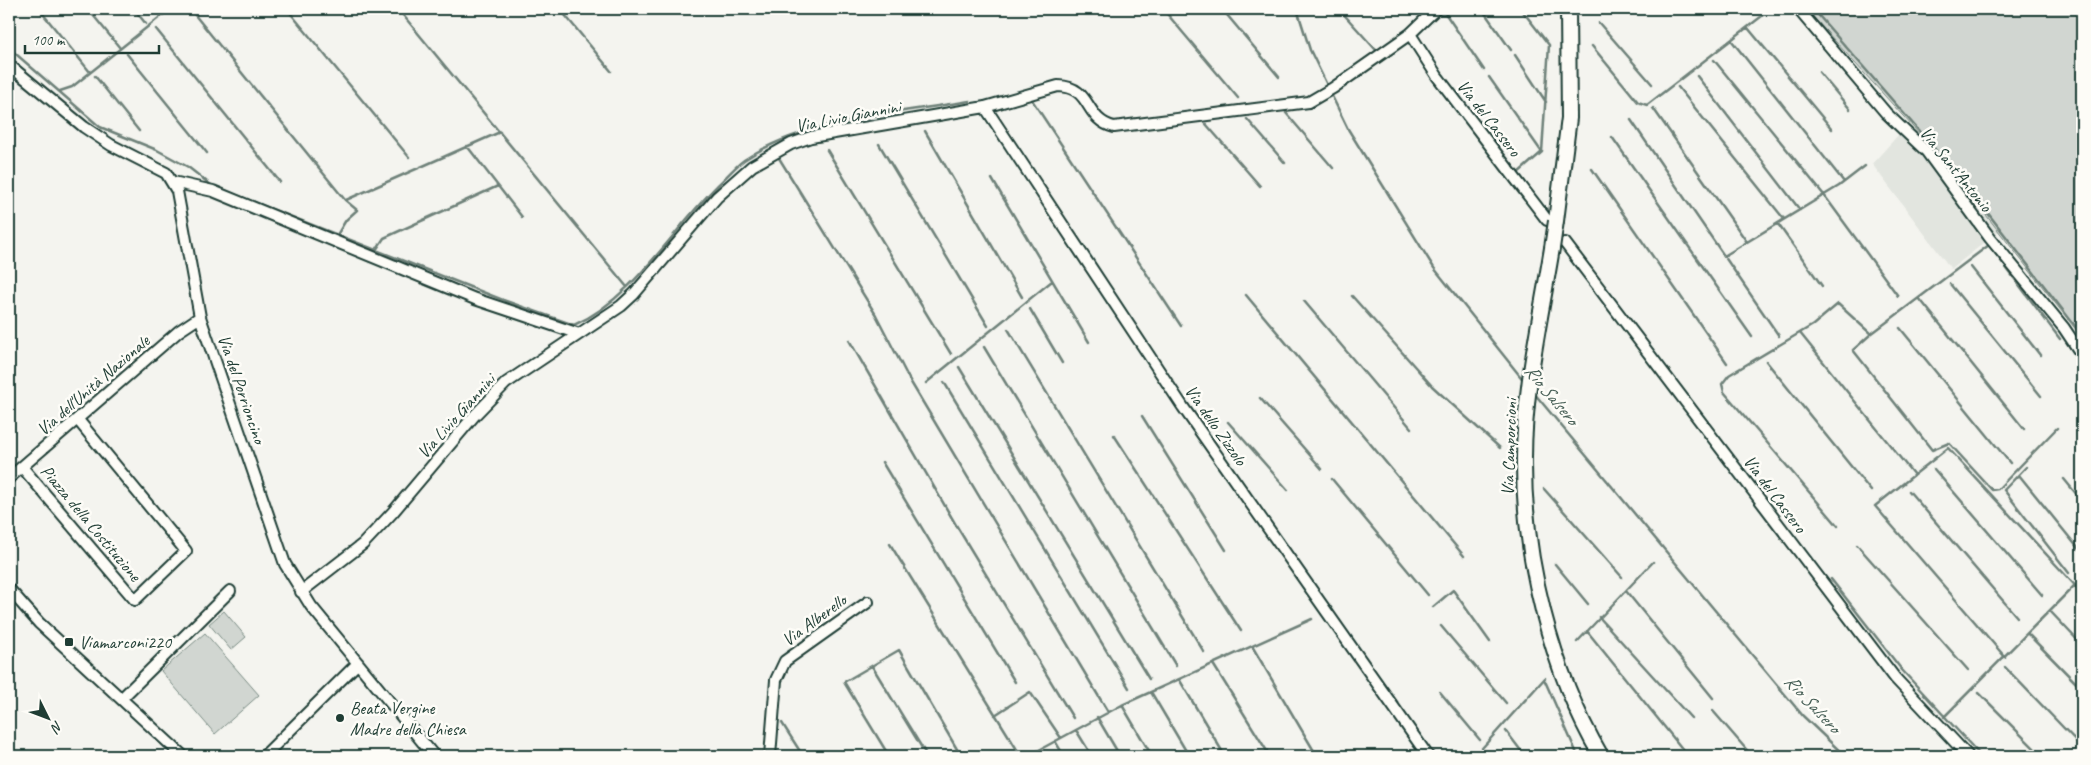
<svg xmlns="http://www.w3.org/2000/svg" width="2091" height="765" viewBox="0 0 2091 765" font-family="Caveat,sans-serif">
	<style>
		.built { fill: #e2e5df }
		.green { fill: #d1d6d1; stroke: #788a82 }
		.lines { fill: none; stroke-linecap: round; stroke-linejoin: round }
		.stream { stroke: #6e8179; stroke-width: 2.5 }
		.minor-casing { stroke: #1f3d34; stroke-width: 14 }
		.secondary-casing { stroke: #1f3d34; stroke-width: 18 }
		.minor { stroke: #fdfcf7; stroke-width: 10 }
		.secondary { stroke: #fdfcf7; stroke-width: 14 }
		.secondary-bridge-casing { stroke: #1f3d34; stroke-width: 18; stroke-linecap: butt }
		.secondary-bridge { stroke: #fdfcf7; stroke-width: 14 }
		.poi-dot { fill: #1f3d34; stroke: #fdfcf7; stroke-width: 2 }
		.labels { text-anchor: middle; stroke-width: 5; stroke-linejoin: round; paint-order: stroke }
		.street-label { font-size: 18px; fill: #1f3d34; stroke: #fdfcf7 }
		.poi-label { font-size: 18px; fill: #1f3d34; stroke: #fdfcf7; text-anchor: start }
		.water-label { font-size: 19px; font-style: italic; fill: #475f56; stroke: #fdfcf7 }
	</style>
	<rect width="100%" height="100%" fill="#f4f4ef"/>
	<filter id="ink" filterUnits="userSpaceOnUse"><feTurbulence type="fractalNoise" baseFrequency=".02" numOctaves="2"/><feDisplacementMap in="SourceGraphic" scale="10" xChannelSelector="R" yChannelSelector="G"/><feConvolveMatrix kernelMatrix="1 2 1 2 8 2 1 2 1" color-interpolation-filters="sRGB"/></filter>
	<g filter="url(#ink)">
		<!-- built -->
		<path class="built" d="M1909,123L1942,159L1999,231L1951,269L1872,164Z"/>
		<!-- green -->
		<path class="green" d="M1806,9H2082L2081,336L1942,159Z
			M224,611L246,637L231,650L209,624Z
			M205,633L259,695L215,734L161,671Z"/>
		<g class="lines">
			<!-- stream -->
			<path class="stream" d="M39,9L90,72
				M88,9L120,48
				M134,9L146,24
				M190,9L345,200L357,210L346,220L337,235
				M287,9L409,157
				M398,9L627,287
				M560,9L611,71
				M1163,9L1238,98
				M1222,9L1279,77
				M1297,9L1310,50L1328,87
				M1339,9L1375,49
				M1482,9L1511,50
				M1813,9L1967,186L2082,335
				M1443,10L1484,70
				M1599,23L1652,84
				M1748,28L1832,129
				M156,29L280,182
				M1732,41L1844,182
				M1592,46L1638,102L1647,105L1762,16
				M9,48L100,127L157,150L188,167L211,185L503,300L574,325C635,298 674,226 722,181C729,174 736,166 744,160C804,119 899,113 970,101
				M127,54L207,153
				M1515,55L1546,102
				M1714,60L1824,195L1898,296
				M1819,72L1850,109
				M95,76L139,131
				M1697,76L1800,210
				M1489,77L1541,151
				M1678,87L1784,219
				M60,91L72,87L170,9
				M1330,92L1348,129L1434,268L1524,381
				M1032,100L1181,326
				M1653,108L1747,242
				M1286,113L1333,168
				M1247,119L1285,163
				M1631,120L1779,336
				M1206,124L1260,186
				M925,131L1022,297
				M1612,137L1752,337
				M879,144L988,326
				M467,146L522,217
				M827,150L951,354
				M779,158L876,315L909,379L1108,712
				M1592,169L1727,363
				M1518,173L1542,152L1549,45L1521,9
				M992,179L1089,342
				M346,200L500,132
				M1778,224L1822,286
				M376,250L384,238L498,186
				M1724,256L1839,186L1865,166
				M1971,267L2040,355
				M1950,284L2041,396
				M1246,295L1464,556
				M1352,296L1432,386L1500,448
				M1919,298L2024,429
				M1304,301L1411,428
				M1030,309L1062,363
				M1900,328L2010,463
				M1008,329L1204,652
				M1800,333L1914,475
				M1871,334L1853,350L1932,450L1949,443L1992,490L1998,489L2057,428
				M849,340L956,525L1073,718
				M984,347L1176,666
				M1766,361L1871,491
				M959,367L1149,679
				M944,382L1129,688
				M926,383L1052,281
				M1534,393L1803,716L1845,756
				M1260,398L1322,469
				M1142,416L1226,550
				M1228,422L1288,490
				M1114,435L1241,631
				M882,462L1015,682
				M2026,467L2004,490L2069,573
				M1934,469L2042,595
				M2019,475L2082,553
				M1332,479L1428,595
				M2064,479L2082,501
				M1544,489L1622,577
				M1909,491L2017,617
				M1838,526L1724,392L1722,384L1729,375L1813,325L1838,304L1871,334L1989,245L2060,339
				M890,544L1021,756
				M1857,545L1968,670
				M1555,564L1588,604
				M1831,579L1902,670L1981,756
				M1626,591L1713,698
				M1433,607L1453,590L1490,642
				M2050,611L2082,645
				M1599,617L1691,718
				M1441,626L1506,703
				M1587,631L1688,756
				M2028,634L2082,689
				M1577,642L1653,562
				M1252,646L1317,756
				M2005,657L1875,506L1948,448L2082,593
				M1213,664L1270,756
				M872,666L927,756
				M2005,667L2082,747
				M1179,679L1225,756
				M1545,681L1578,756
				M1151,692L1189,756
				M1440,692L1480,740
				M1979,693L2042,756
				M1122,705L1152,756
				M1713,711L1752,756
				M995,715L1030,692L1061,738
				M1097,717L1120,756
				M1944,717L2075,585
				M782,723L803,756
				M1076,730L1092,756
				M1506,731L1525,756
				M1055,741L1064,756
				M889,756L844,682L899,650L961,756
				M1028,756L1122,705L1312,619
				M1475,756L1545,678"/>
			<defs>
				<path id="minor" d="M1798,9L1886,113L1927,152L1990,238L2064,328L2082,355
					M1410,34L1437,76L1547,220
					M9,65L84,127L111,145L166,173L177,191L200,317L285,564L311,606L434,756
					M985,107L1183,407L1428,756
					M173,182L213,191L475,299L579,334
					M1565,243L1895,678L1968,756
					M22,467L135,600L186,551L78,420
					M9,478L179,331L200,317
					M9,589L39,623L183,756
					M301,592L363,544L393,512L474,416L506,383L621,306L634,294L717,197L752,166L791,144L811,137L985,107L1058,86C1093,87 1083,119 1114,127L1309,102L1333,88L1410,34L1436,9
					M122,698L230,591
					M264,756L358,663
					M770,756L776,680L785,661L868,602"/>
				<path id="secondary" d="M1556,221L1569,118L1568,9
					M1552,248C1541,317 1524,388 1524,458C1523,557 1551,671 1601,756"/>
			</defs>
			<!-- minor casing -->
			<use href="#minor" class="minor-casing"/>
			<!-- secondary casing -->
			<use href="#secondary" class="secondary-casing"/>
			<!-- minor -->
			<use href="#minor" class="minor"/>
			<!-- secondary -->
			<use href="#secondary" class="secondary"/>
			<defs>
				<path id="secondary-bridge" d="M1552,248L1556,221"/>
			</defs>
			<!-- secondary-bridge casing -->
			<use href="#secondary-bridge" class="secondary-bridge-casing"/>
			<!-- secondary-bridge -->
			<use href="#secondary-bridge" class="secondary-bridge"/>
		</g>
	</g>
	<!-- markers -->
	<g class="poi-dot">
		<rect x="64" y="637" width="10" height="10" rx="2.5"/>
		<circle cx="340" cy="718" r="5"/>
	</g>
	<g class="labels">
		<!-- street labels -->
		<g class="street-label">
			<text transform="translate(848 116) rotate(-11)" y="6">Via Livio Giannini</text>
			<text transform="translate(1489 118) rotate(52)" y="6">Via del Cassero</text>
			<text transform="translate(1956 169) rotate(51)" y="6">Via Sant'Antonio</text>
			<text transform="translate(93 385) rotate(-41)" y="6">Via dell'Unità Nazionale</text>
			<text transform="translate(242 389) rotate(71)" y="6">Via del Porrioncino</text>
			<text transform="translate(456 416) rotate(-48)" y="6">Via Livio Giannini</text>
			<text transform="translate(1216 425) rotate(55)" y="6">Via dello Zizzolo</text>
			<text transform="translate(1509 447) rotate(-88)" y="6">Via Camporcioni</text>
			<text transform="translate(1775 494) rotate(53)" y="6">Via del Cassero</text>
			<text transform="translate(91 523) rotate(50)" y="6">Piazza della Costituzione</text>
			<text transform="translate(814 620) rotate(-36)" y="6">Via Alberello</text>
		</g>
		<!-- poi labels -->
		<g class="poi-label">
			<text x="79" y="648">Viamarconi220</text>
			<text x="350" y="714">Beata Vergine<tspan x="350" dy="21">Madre della Chiesa</tspan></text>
		</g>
		<!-- water labels -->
		<g class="water-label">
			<text transform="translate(1552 394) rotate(50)" y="7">Rio Salsero</text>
			<text transform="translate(1813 703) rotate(47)" y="7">Rio Salsero</text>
		</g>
	</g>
	<!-- margin -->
	<rect width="2091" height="765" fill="none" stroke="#fdfcf7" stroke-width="30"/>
	<rect x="15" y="15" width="2061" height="735" fill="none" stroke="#1f3d34" stroke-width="2" filter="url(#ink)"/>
	<!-- north arrow -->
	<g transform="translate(48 718) rotate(132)" stroke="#fdfcf7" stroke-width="4" paint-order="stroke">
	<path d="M0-4L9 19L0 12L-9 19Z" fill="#1f3d34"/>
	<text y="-8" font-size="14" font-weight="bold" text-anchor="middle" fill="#1f3d34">N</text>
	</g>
	<!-- scale -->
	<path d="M25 45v8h134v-8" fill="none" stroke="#1f3d34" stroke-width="2.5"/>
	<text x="32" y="45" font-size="15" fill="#1f3d34" stroke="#fdfcf7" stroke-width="4" paint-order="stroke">100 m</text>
</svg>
